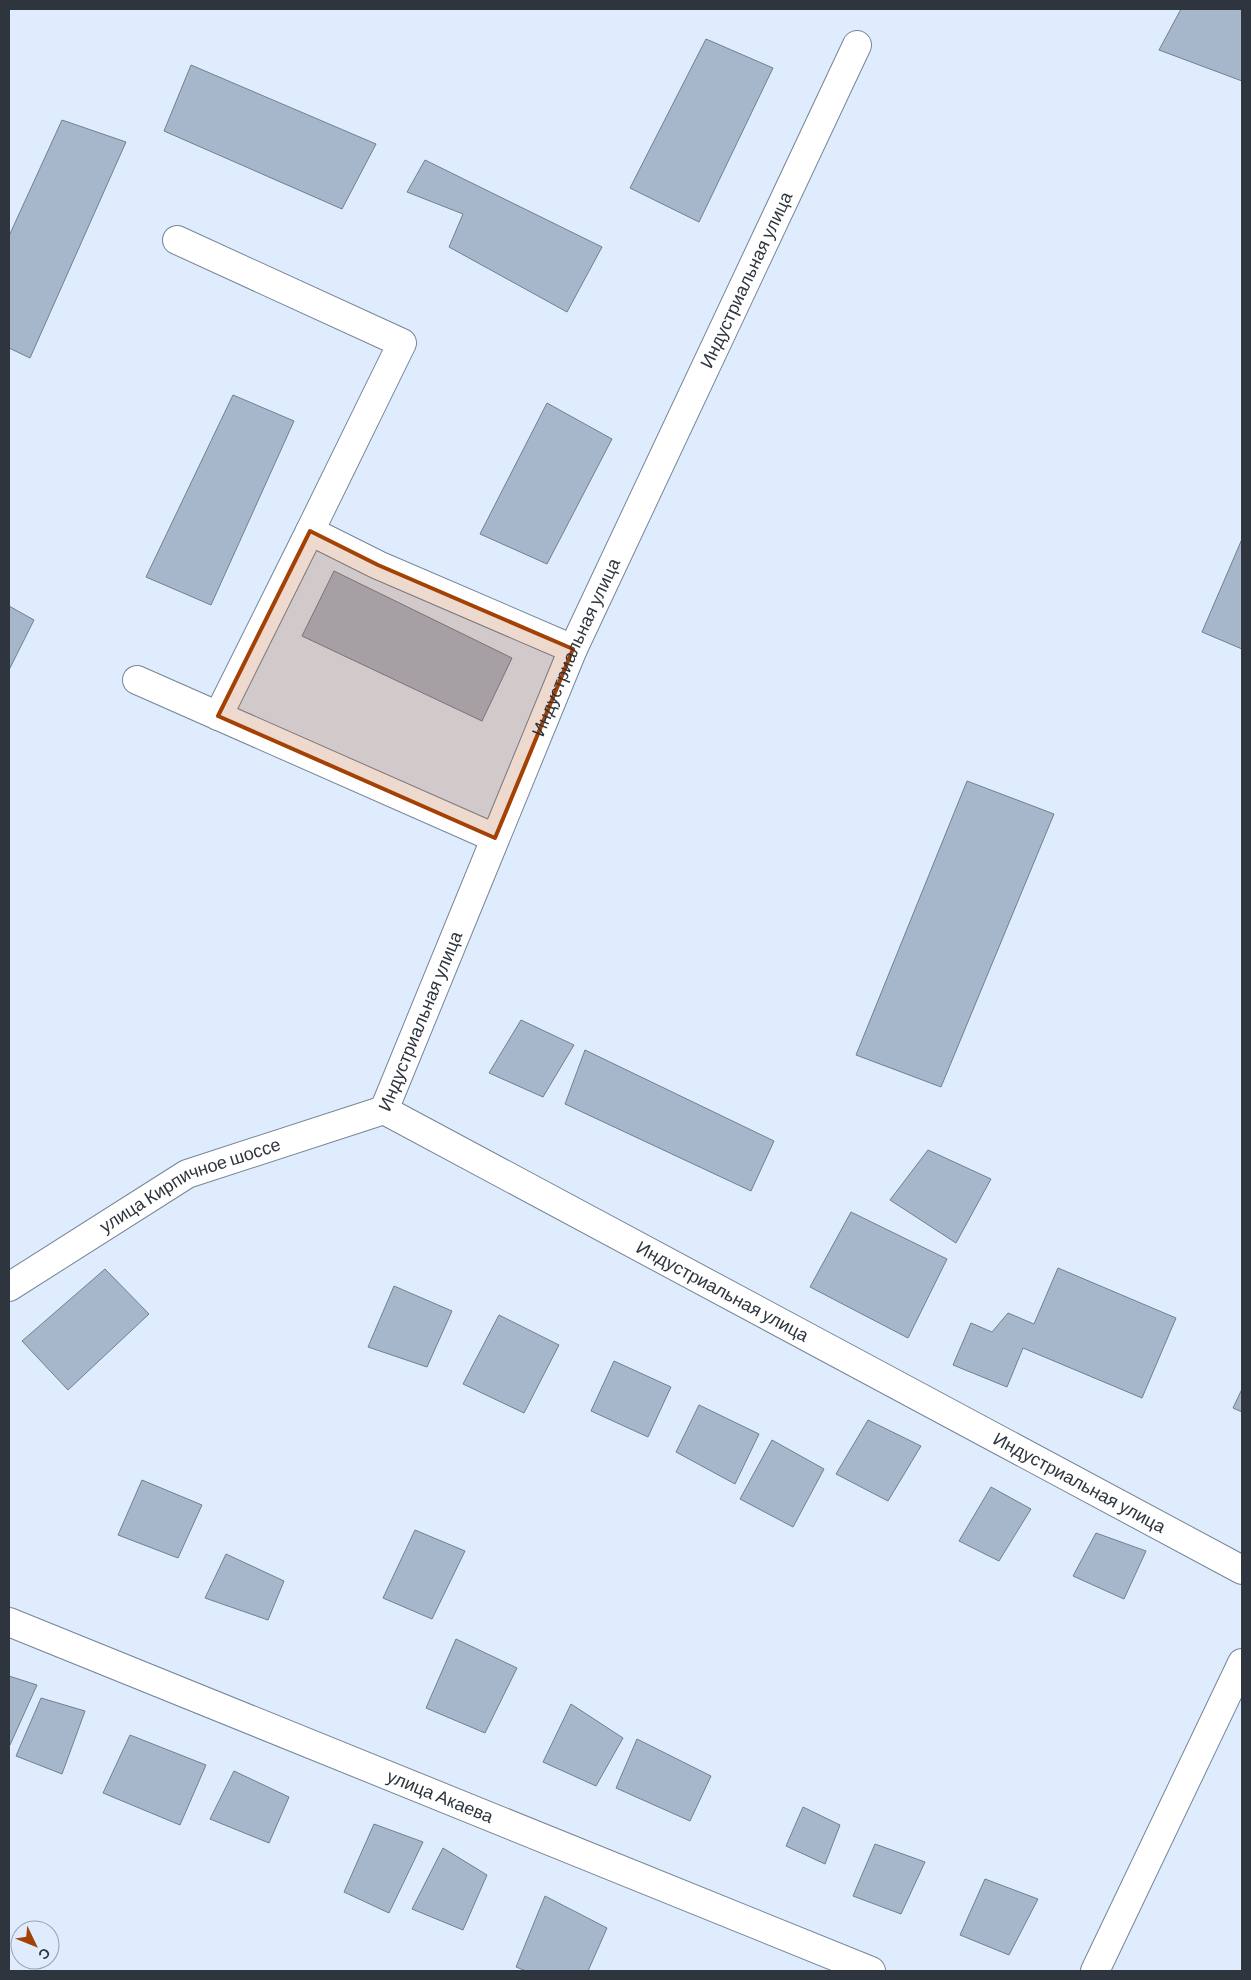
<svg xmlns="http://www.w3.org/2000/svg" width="1251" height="1980" viewBox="0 0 1251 1980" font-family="Barlow,sans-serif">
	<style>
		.building { fill: #a7b7cb; stroke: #707f92 }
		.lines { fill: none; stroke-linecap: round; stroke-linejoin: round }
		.minor-casing { stroke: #768598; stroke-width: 30 }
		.minor { stroke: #fff; stroke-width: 28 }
		.marked { fill: #a44105; fill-opacity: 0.2; stroke: #a44105; stroke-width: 4; stroke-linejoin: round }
		.labels { text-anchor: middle; stroke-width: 4; stroke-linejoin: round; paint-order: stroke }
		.street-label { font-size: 18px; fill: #2f353e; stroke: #deecfd }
	</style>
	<rect width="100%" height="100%" fill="#deecfd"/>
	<!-- building -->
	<path class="building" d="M1181,9H1242V81L1159,50Z
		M706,39L773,68L699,222L630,188Z
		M191,65L376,144L342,209L164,131Z
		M62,120L126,142L30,358L9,348V236Z
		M425,160L602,247L567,312L449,247L463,214L407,192Z
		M233,395L294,421L211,605L146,577Z
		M547,403L612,439L547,564L480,534Z
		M1242,539V649L1202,632Z
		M334,571L512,658L482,721L302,636Z
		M9,606L34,620L9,670Z
		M967,781L1054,814L941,1087L856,1055Z
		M521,1020L574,1045L543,1097L489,1073Z
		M585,1050L774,1141L751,1191L565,1104Z
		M928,1150L991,1179L956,1243L890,1200Z
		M851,1212L947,1259L908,1338L810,1287Z
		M1058,1268L1176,1318L1142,1398L1023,1348L1007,1387L953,1365L971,1323L992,1332L1008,1313L1034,1324Z
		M105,1269L149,1314L68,1390L22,1341Z
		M394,1286L452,1311L427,1367L368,1347Z
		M499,1315L559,1345L524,1413L463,1384Z
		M614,1361L671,1387L648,1437L591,1411Z
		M1242,1389V1412L1233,1408Z
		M699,1405L759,1434L735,1484L676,1452Z
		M868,1420L921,1446L888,1501L836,1474Z
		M772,1440L824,1469L793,1527L740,1499Z
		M142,1480L202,1505L178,1558L118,1535Z
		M991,1487L1031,1509L999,1561L959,1541Z
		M415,1530L465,1551L432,1619L383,1598Z
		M1096,1533L1146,1551L1124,1599L1073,1576Z
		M226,1554L284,1581L268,1620L205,1598Z
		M456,1639L517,1668L485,1733L426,1708Z
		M9,1676L37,1685L10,1745L9,1744Z
		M41,1698L85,1711L62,1774L16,1756Z
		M571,1704L623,1738L596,1786L543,1762Z
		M130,1735L206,1765L180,1825L103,1793Z
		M637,1739L711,1776L690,1821L616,1788Z
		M234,1771L289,1797L269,1843L210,1819Z
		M803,1807L840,1825L825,1864L786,1846Z
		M374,1824L423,1842L389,1913L344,1892Z
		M875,1844L925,1862L901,1914L853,1896Z
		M443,1848L487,1875L463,1930L412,1909Z
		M985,1879L1038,1899L1009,1955L960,1935Z
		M545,1896L607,1928L588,1971H526L516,1967Z"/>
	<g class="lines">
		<defs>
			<g id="minor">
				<path d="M177,240L402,343L310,531"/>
				<path d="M137,680L495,838"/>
				<path d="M218,716L310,531L378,565L573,649"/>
				<path id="s1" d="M384,1110L573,649L857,45"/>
				<path id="s2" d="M384,1110L1242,1570"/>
				<path id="s3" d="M9,1287L187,1174L384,1110"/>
				<path id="s4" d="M9,1622L871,1971"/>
				<path d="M1095,1971L1242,1663"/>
			</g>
		</defs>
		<!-- minor casing -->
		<use href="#minor" class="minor-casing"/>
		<!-- minor -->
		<use href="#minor" class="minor"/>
	</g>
	<!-- marked area -->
	<path class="marked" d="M310,531L378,565L573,649L495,838L218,716Z"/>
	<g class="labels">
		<!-- street labels -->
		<g class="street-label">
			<text dy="6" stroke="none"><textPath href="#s1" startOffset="906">Индустриальная улица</textPath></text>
			<text dy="6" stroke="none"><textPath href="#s1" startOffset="501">Индустриальная улица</textPath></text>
			<text dy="6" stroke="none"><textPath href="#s1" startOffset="96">Индустриальная улица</textPath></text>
			<text dy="6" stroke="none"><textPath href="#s3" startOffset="209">улица Кирпичное шоссе</textPath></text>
			<text dy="6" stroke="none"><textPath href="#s2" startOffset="384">Индустриальная улица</textPath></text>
			<text dy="6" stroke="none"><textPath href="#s2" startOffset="789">Индустриальная улица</textPath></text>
			<text dy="6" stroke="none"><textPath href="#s4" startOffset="465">улица Акаева</textPath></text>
		</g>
	</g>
	<!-- border -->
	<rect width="1251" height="1980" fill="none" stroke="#2f353e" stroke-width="20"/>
	<!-- north arrow -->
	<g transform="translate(35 1945) rotate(133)"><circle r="24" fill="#deecfd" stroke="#98a3b1"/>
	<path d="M0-4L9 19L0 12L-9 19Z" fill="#a44105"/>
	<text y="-8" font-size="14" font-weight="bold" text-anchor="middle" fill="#2f353e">С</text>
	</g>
</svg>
